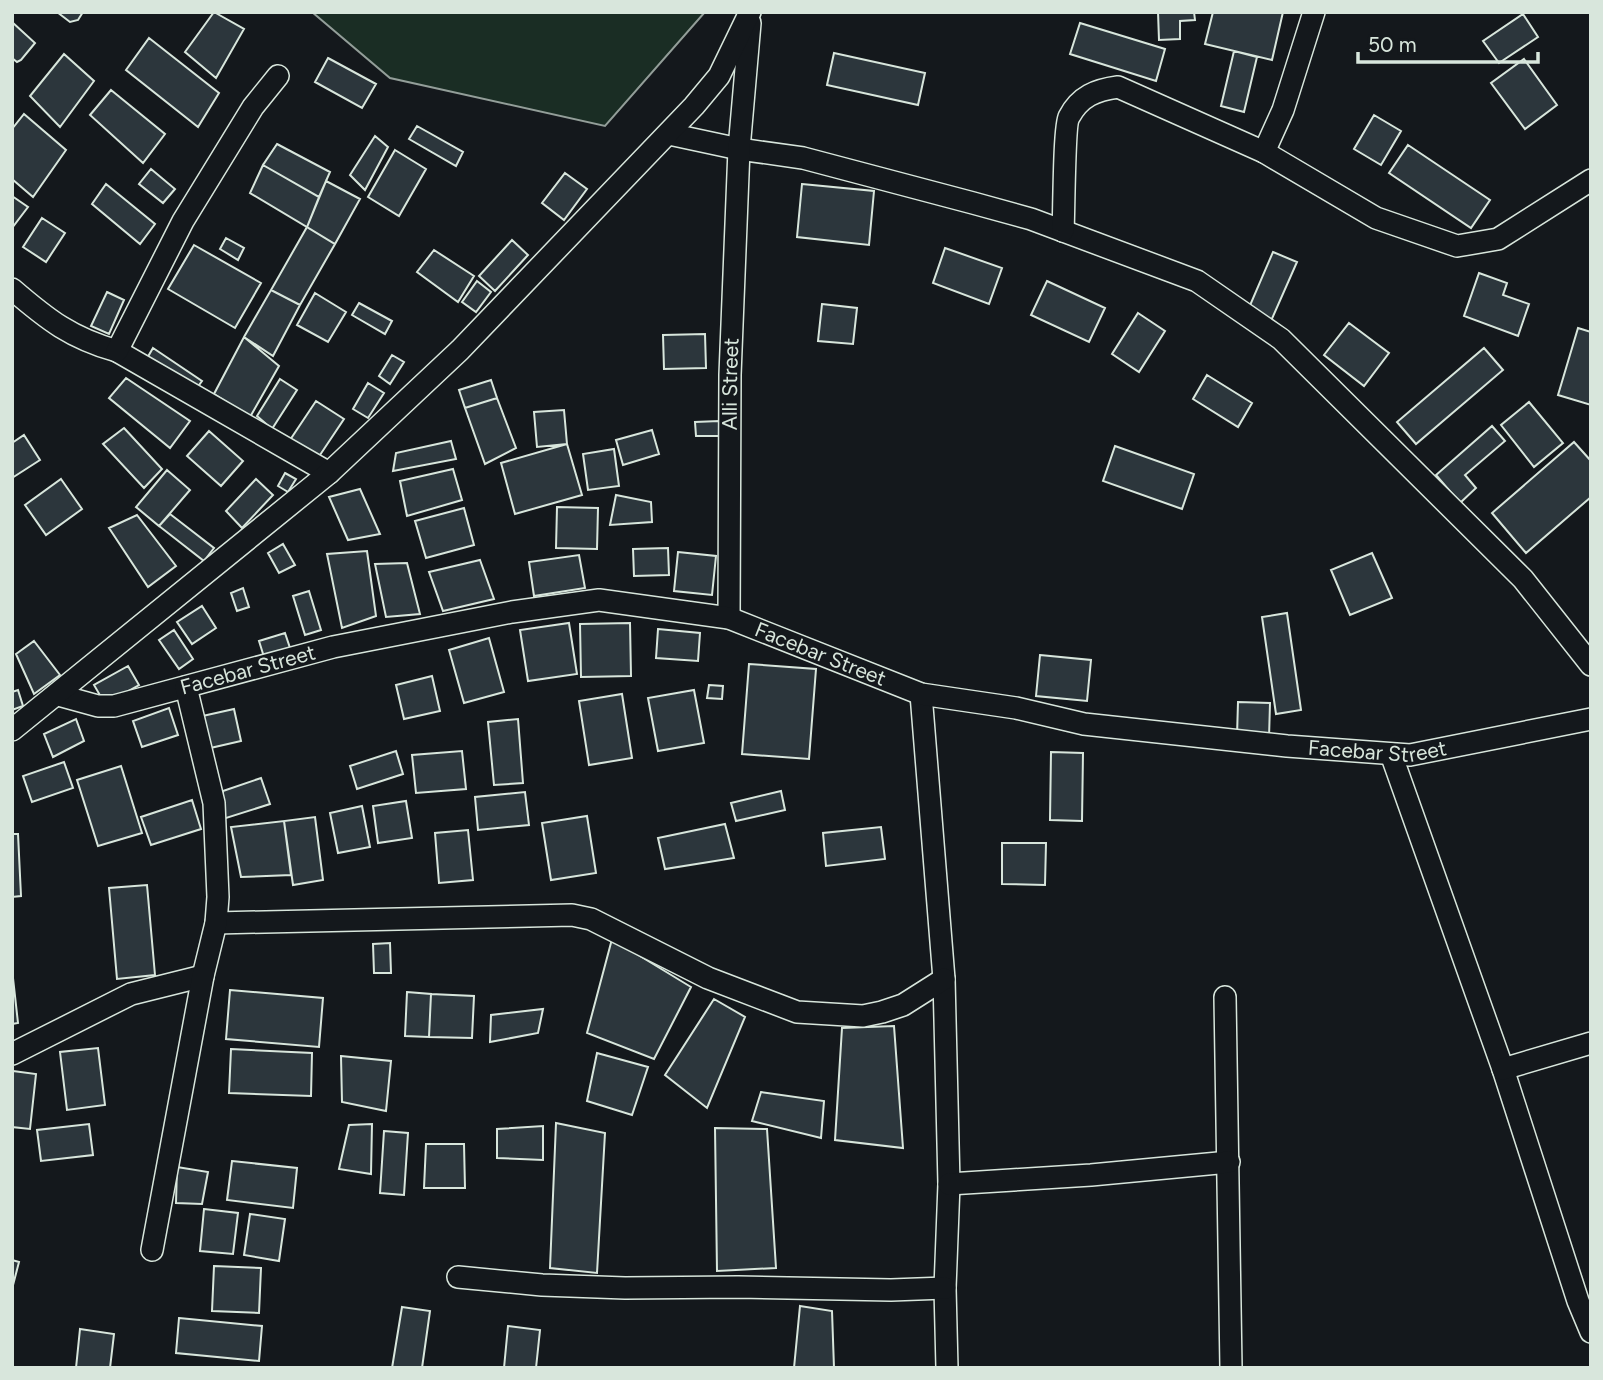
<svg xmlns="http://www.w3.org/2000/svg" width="1603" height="1380" viewBox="0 0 1603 1380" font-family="Figtree,sans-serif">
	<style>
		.green { fill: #1a2d24; stroke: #939e99; stroke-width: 2 }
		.building { fill: #2c363c; stroke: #d8e6dc; stroke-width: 2 }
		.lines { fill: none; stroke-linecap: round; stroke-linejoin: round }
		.minor-casing { stroke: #d8e6dc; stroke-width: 24 }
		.minor { stroke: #14181c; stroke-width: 21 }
		.labels { text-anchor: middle; stroke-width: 5; stroke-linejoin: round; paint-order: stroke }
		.street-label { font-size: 21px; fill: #d8e6dc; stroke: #14181c }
	</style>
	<rect width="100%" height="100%" fill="#14181c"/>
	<!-- green -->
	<path class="green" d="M312,12H705L605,126L390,78Z"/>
	<!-- building -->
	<path class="building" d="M57,12H83L78,20L70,22Z
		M214,12L244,29L216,78L185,52Z
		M1158,12H1194L1195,20L1180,21V39L1159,40Z
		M1213,12H1283L1272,60L1205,44Z
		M1523,14L1538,37L1499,63L1483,41Z
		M12,22L35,43L21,60L17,62L12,58Z
		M1080,23L1165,49L1156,81L1070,54Z
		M149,38L219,93L198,127L126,70Z
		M1234,51L1257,57L1244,112L1221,106Z
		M834,53L925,73L918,105L827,85Z
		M64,54L94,81L60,127L30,96Z
		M328,58L376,84L362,108L315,82Z
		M1524,59L1557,105L1525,129L1491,83Z
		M111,90L165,134L143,163L90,115Z
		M24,114L66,150L33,197L12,179V129Z
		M1374,115L1401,131L1381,165L1354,149Z
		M417,126L463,152L456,166L409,139Z
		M375,136L388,147L365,190L350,175Z
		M277,144L330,172L319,197L263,165Z
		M1408,145L1490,200L1471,228L1389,173Z
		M395,150L426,169L399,216L368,197Z
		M263,165L319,197L307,227L250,193Z
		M151,169L175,189L163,203L139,184Z
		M565,173L587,189L564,220L542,203Z
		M326,181L360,199L335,244L307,227Z
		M106,184L155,224L140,244L92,204Z
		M802,184L874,191L869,245L797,237Z
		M12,196L28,207L12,228Z
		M42,218L65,233L46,262L23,247Z
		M307,227L335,244L300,305L271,290Z
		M226,238L244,248L238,260L220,249Z
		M512,240L528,255L495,291L479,276Z
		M194,245L261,283L235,328L168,289Z
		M945,248L1002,268L989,304L933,283Z
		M434,250L474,276L458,302L417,272Z
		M1273,252L1297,262L1271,321L1248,310Z
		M1479,273L1507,283L1503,295L1529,304L1518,336L1464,316Z
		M477,281L491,292L476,312L462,302Z
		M1047,281L1105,308L1089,342L1031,315Z
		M271,290L300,305L273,356L244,337Z
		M107,292L124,300L109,334L91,326Z
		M315,293L346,312L328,342L297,325Z
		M359,303L392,321L385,334L352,315Z
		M822,304L857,308L853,344L818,341Z
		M1138,313L1165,331L1139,372L1112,354Z
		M1349,323L1389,353L1364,386L1324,355Z
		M1578,328L1591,332V405L1558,395Z
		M705,334L706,368L664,369L663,335Z
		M244,337L279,366L250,417L214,394Z
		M153,348L202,381L194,392L146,360Z
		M1484,348L1503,370L1416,444L1397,422Z
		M392,355L404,362L390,384L379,376Z
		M1207,375L1252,403L1238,427L1193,399Z
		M126,378L190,421L170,448L109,398Z
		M280,379L297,390L272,429L257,416Z
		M491,380L497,398L465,408L459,390Z
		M368,383L384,393L368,418L353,409Z
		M497,398L516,448L485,464L465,408Z
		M316,401L344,419L318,458L290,440Z
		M1529,402L1563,443L1534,467L1501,425Z
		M564,410L567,444L537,447L534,412Z
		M719,421L720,436H696L695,422Z
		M1492,426L1505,441L1465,475L1476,488L1460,503L1436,475Z
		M124,428L162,469L144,488L103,444Z
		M652,430L659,454L623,465L616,440Z
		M209,431L243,461L221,486L187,456Z
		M24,435L40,460L12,478V443Z
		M451,441L456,459L393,471L396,453Z
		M1574,442L1591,461V497L1526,553L1492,513Z
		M567,444L582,495L515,514L501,463Z
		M1115,446L1194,474L1182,509L1103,481Z
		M614,449L619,486L588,490L583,454Z
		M453,469L462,500L407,516L400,481Z
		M167,470L190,490L159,526L136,507Z
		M285,473L296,479L288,492L278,486Z
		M61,479L82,509L46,535L25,505Z
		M256,479L273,495L242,528L226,511Z
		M360,489L380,534L348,540L329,497Z
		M616,495L651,502L652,522L610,525Z
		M557,507L598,508L597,549L556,548Z
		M464,508L474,545L426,558L415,521Z
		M170,514L214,548L204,561L159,526Z
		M137,515L176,566L148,587L109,528Z
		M283,544L295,565L279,573L268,553Z
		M668,548L669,575L634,576L633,549Z
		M367,551L376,616L342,628L327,554Z
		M678,552L716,556L712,595L674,591Z
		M1372,553L1392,598L1350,615L1331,570Z
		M579,555L585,588L534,596L529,562Z
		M480,560L494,599L443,611L429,572Z
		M407,563L420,614L386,617L375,564Z
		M243,588L249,607L237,611L231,593Z
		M309,591L321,630L305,635L293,596Z
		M202,606L216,628L192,644L177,622Z
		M1287,613L1301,710L1276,714L1262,617Z
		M569,623L577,674L528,681L520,630Z
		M630,623L631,676L581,677L580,624Z
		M658,629L700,633L698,661L656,658Z
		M174,630L193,659L179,669L159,640Z
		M285,633L290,648L264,657L259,641Z
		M489,638L504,692L464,703L449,650Z
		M34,641L60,675L34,694L16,654Z
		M1040,655L1091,660L1087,701L1036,696Z
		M749,664L816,669L809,759L742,754Z
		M128,666L139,685L105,704L94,685Z
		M432,676L440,711L404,719L396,685Z
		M709,685L723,686L722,699L707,698Z
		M18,690L23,706L12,710V692Z
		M694,690L704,743L658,751L648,698Z
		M622,694L632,758L589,765L579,701Z
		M1238,702L1270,703L1269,738L1237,736Z
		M169,708L178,735L142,747L133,721Z
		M234,709L241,741L206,749L198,717Z
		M76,719L84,741L53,757L44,734Z
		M518,719L523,783L494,785L488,722Z
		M396,751L403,774L357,789L350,766Z
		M462,751L466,789L416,793L412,755Z
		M1051,752L1083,753L1082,821L1050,820Z
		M64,762L73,788L32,802L23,776Z
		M121,766L142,833L98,846L77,780Z
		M261,778L270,804L223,819V791Z
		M781,791L785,810L736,821L731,803Z
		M525,792L529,825L478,830L475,797Z
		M192,800L201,829L151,845L141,817Z
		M406,801L412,838L378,843L373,806Z
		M362,806L370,847L338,853L330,813Z
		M587,816L596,873L551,880L542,823Z
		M315,817L323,880L293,885L284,821Z
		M284,821L291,875L241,877L231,827Z
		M725,824L734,858L665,869L658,838Z
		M881,827L885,859L826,866L823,833Z
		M468,830L473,880L439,883L435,833Z
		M12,834H18L21,896L12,897Z
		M1002,843H1046L1045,885L1002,884Z
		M147,885L155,975L117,979L109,888Z
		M612,939L691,987L654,1059L587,1033Z
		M390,943L391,973H374L373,944Z
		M12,969L18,1023L12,1024Z
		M230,990L323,998L319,1047L226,1039Z
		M407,992L431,994L429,1037L405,1036Z
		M431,994L474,996L472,1038L429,1037Z
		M714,999L745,1017L707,1108L665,1075Z
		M543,1009L538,1033L490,1042L491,1015Z
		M894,1026L903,1148L835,1140L842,1028Z
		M98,1048L105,1105L67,1110L60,1052Z
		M231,1049L312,1053L311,1096L229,1093Z
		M597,1053L648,1067L632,1115L587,1101Z
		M341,1056L391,1061L386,1111L342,1102Z
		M13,1071L36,1074L30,1129L12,1127Z
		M761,1092L824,1101L821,1138L752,1121Z
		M556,1123L605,1133L597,1273L550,1268Z
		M89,1124L93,1155L41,1161L37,1130Z
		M372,1124L371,1174L339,1169L349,1125Z
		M543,1126V1160L497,1158V1129Z
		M715,1128L767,1129L776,1268L717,1271Z
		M384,1131L408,1133L404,1195L380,1193Z
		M426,1144H464L465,1188H424Z
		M232,1161L297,1168L293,1208L227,1200Z
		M177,1167L208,1172L202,1204L176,1203Z
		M204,1209L238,1213L233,1254L200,1251Z
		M250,1214L285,1219L279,1261L244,1255Z
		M12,1260L19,1262L12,1289Z
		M214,1266L261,1268L259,1313L212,1311Z
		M800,1306L832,1311L834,1368H794Z
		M402,1307L430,1311L422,1368H392Z
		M179,1318L262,1326L259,1361L176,1353Z
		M508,1326L540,1330L536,1368H504Z
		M80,1329L114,1334L110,1368H76Z"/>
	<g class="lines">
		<defs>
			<g id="minor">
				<path d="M669,134L739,149L803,158L973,203L1031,219L1197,281L1281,339L1523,579L1591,665"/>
				<path d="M1264,152L1283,110L1314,12"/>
				<path d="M1063,231C1064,214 1064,126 1069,117C1080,96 1096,90 1118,87L1264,152L1376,218L1457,246L1498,239L1591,180"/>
				<path d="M12,289C48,320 71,338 117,351L329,473"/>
				<path d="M117,351L183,221L253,107L278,76"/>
				<path id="s1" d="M729,618L730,375L739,149L750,23"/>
				<path d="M921,694L944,979L949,1184L945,1288L947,1368"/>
				<path id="s2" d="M58,695L98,706H114L333,647L512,612L599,600L729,618L921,694L1016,708L1084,724L1287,746L1410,755L1591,719"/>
				<path d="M12,730L329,473L460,350L694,106L719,76L750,12"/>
				<path d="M1391,754L1503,1069L1578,1301L1591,1332"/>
				<path d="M216,923L572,915L591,919L708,978L797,1012L863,1016L882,1012L903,1005L944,979"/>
				<path d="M1225,997L1231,1368"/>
				<path d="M12,1054L131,994L203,976"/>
				<path d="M1503,1069L1591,1043"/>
				<path d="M949,1184L1091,1175L1229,1162"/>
				<path d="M152,1250L203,976L216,923L218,897L214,803L186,687"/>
				<path d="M458,1277L542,1285L625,1288L738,1287L891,1290L945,1288"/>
			</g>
		</defs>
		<!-- minor casing -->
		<use href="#minor" class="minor-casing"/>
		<!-- minor -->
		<use href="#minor" class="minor"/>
	</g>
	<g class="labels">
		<!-- street labels -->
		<g class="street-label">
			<text dy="7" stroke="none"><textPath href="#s1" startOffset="234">Alli Street</textPath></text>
			<text dy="7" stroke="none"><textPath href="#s2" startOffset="784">Facebar Street</textPath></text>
			<text dy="7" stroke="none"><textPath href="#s2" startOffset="196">Facebar Street</textPath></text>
			<text dy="7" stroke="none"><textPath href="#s2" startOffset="1353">Facebar Street</textPath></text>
		</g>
	</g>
	<!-- border -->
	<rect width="1603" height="1380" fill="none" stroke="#d8e6dc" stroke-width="28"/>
	<!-- scale -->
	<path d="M1358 52v10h180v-10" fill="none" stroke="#d8e6dc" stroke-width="3.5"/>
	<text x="1368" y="52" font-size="21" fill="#d8e6dc" stroke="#14181c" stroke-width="5" paint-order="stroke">50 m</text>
</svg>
